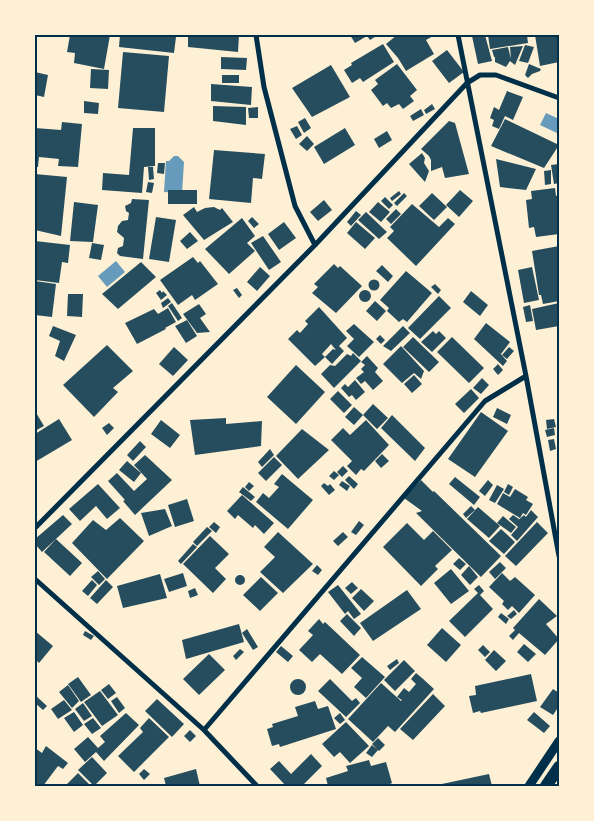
<svg xmlns="http://www.w3.org/2000/svg" width="594" height="821" viewBox="0 0 594 821" font-family="'Space Grotesk',sans-serif">
	<style>
		.water { fill: #669bbc }
		.building { fill: #264d5e }
		.lines { fill: none; stroke-linecap: round; stroke-linejoin: round }
		.minor { stroke: #003049; stroke-width: 5 }
		.tertiary { stroke: #003049; stroke-width: 9 }
		.primary { stroke: #003049; stroke-width: 12 }
		.neatline { fill: none; stroke: #003049; stroke-width: 2 }
	</style>
	<rect width="100%" height="100%" fill="#fdf0d5"/>
	<!-- water -->
	<path class="water" d="M546,113L559,119V134L540,125Z
		M174,156H178L184,162L182,193L164,192L166,161H169Z
		M116,261L125,272L107,287L98,276Z"/>
	<!-- building -->
	<path class="building" d="M70,35H110L104,69L74,63L75,53L67,52Z
		M120,35H155L176,37L174,53L119,47Z
		M188,35H239L238,52L188,47Z
		M350,35H378L370,40L367,36L355,43Z
		M397,35H435L426,40L434,54L406,71L398,58L386,44Z
		M485,35L492,61L478,64L472,36Z
		M488,35H527L528,43L490,49Z
		M535,35H559V62L540,66Z
		M383,44L394,62L363,82L360,78L352,83L344,70L352,65L351,63Z
		M525,45L534,47L528,63L519,61Z
		M523,46L515,65L510,61L506,67L495,62V57H494L492,50L508,47L511,59L510,47Z
		M447,50L464,72L449,83L432,61Z
		M123,52L169,56L164,112L118,108Z
		M221,57L247,58L246,70L221,69Z
		M397,64L417,90L410,96L414,101L403,109L399,104L391,108L387,103L383,106L371,90L378,84L375,80Z
		M529,64L541,69L540,71L532,74L528,78L525,75Z
		M331,65L350,97L312,117L292,88Z
		M91,69L109,70L108,89L90,88Z
		M35,72L48,75L44,97L35,95Z
		M222,75H239V83H222Z
		M211,84L252,87L251,105L211,101Z
		M507,91L523,97L513,120L505,116L499,129L492,126L494,120L490,118L494,107L499,110Z
		M84,101L99,103L98,114L84,113Z
		M432,104L435,109L426,114L424,110Z
		M213,106L246,107V125L213,121Z
		M258,107V118H249L248,108Z
		M421,109L424,115L413,121L410,116Z
		M305,118L311,128L304,133L298,122Z
		M505,119L559,145L544,168L491,146Z
		M449,121L455,123L469,174L445,178L442,167L431,171V160L429,156L421,149Z
		M62,122L82,124L78,167L58,166L59,159L39,157L38,167H35V128L61,130Z
		M297,126L302,135L296,139L290,129Z
		M133,128H155V166L144,167L142,193L102,190L103,173L129,175Z
		M345,128L355,145L324,164L314,147Z
		M387,131L392,140L379,148L374,139Z
		M307,136L314,144L307,151L299,144Z
		M214,150L265,154L262,179L253,178L251,203L209,199Z
		M422,153L425,158L424,163L429,171L425,182L409,164Z
		M496,159L536,169L526,190L500,187Z
		M158,163H165L164,174L157,173Z
		M559,164V183L554,184L551,165Z
		M148,167H153L154,179L149,180Z
		M551,170V184L545,185L544,171Z
		M35,174L67,177L61,236L35,230Z
		M148,182L154,183L152,193L146,192Z
		M555,188L556,196L559,195V234L536,237L534,227L529,228L526,200L532,199L531,191Z
		M168,190H197V204H168Z
		M460,190L473,201L459,217L446,205Z
		M399,191L401,194L392,201L390,198Z
		M404,193L407,196L397,206L394,203Z
		M432,193L447,207L434,220L419,206Z
		M385,197L393,205L389,209L381,201Z
		M132,199L149,200L143,259L120,256L117,253L118,248L123,246L124,238L117,232L118,226L122,221L128,220L129,213L126,211L125,206L131,203Z
		M324,200L332,210L318,221L310,212Z
		M74,202L98,205L93,242L70,241Z
		M378,202L390,212L381,222L369,212Z
		M412,204L439,227L448,218L455,224L416,266L387,238L394,231L390,227Z
		M194,207L197,212L205,208L214,207L220,210L222,208L233,222L204,240L183,215Z
		M396,209L401,214L391,224L386,219Z
		M356,211L361,215L351,226L347,222Z
		M366,212L387,232L379,239L358,220Z
		M156,217L176,220L169,262L149,259Z
		M252,217L259,224L254,228L248,221Z
		M242,218L255,236L247,243L255,251L229,274L205,249Z
		M284,222L296,238L279,250L268,234Z
		M356,222L375,238L365,249L347,233Z
		M190,232L198,241L187,249L180,241Z
		M263,236L281,262L269,270L251,243Z
		M35,241L70,245L68,263L62,262L59,283L35,280Z
		M92,243L104,245L101,260L89,258Z
		M559,246V301L543,304L541,295H539L532,251Z
		M193,257L198,263L200,261L218,284L195,300L192,295L178,305L160,280Z
		M141,262L156,277L118,309L102,294Z
		M334,264L338,268L340,266L362,286L336,313L312,293L318,287L314,284Z
		M382,265L393,276L388,282L376,271Z
		M260,267L270,276L257,291L247,282Z
		M532,267L539,300L524,303L518,270Z
		M406,271L432,293L407,322L403,319L399,322L387,311L389,308L380,300Z
		M368.5 285a5.5 5.5 0 1 1 11 0a5.5 5.5 0 1 1-11 0Z
		M35,281L56,284L52,317L35,315Z
		M435,284L441,290L438,294L431,287Z
		M237,288L242,295L239,298L233,290Z
		M160,290L162,293L163,291L167,295L161,300L156,293Z
		M359 296a6 6 0 1 1 12 0a6 6 0 1 1-12 0Z
		M471,291L488,305L480,316L463,302Z
		M68,294H83L82,317L67,316Z
		M439,296L451,308L420,339L408,328Z
		M168,298L171,302L163,308L161,303Z
		M375,301L386,311L377,321L366,311Z
		M172,303L182,318L178,321L168,306Z
		M559,303V326L536,330L532,309Z
		M199,304L206,314L200,318L210,332L197,333L183,314Z
		M530,305L533,321L526,322L523,307Z
		M319,307L347,338L339,346L344,351L332,364L325,357L333,349L336,350L331,344L322,354L325,357L315,366L288,339L297,330L300,333L308,324L305,321Z
		M168,308L176,322L165,328L166,329L137,344L125,323L154,309L158,314Z
		M187,320L197,336L186,343L175,326Z
		M486,323L510,342L501,354L499,352L507,361L503,366L474,339Z
		M354,324L374,342L359,357L347,346L354,339L346,331Z
		M53,326L76,335L64,361L55,356L60,341L49,336Z
		M403,326L410,333L391,351L383,346Z
		M433,331L436,334L439,331L446,338L432,352L421,342Z
		M380,335L385,340L381,344L376,339Z
		M413,337L439,362L429,372L403,347Z
		M452,337L484,368L469,383L437,352Z
		M107,345L133,371L113,388L118,392L94,417L63,385Z
		M401,346L424,371L421,379L414,373L402,383L383,364Z
		M174,347L188,360L173,376L159,364Z
		M509,347L514,351L507,359L502,355Z
		M353,353L361,361L334,388L321,374L330,365L335,366L347,354L351,356Z
		M367,356L378,368L375,372L383,381L373,390L365,381L361,384L356,378L364,372L361,369L365,365L361,362Z
		M498,364L503,370L498,375L493,369Z
		M296,365L325,392L296,424L267,397Z
		M414,375L422,384L412,393L404,384Z
		M482,378L489,385L481,394L473,388Z
		M355,380L365,392L356,400L352,395L349,397L341,388L345,384L348,387Z
		M471,389L479,398L464,413L455,404Z
		M338,391L352,405L344,413L330,399Z
		M373,404L388,418L377,429L363,415L354,425L345,417L354,407L363,415Z
		M497,408L511,415L507,424L493,417Z
		M35,411L44,426L35,431Z
		M481,412L508,431L475,477L448,459Z
		M392,415L425,448L415,461L381,428Z
		M226,418V424L262,421L261,446L195,455L190,420Z
		M59,419L72,440L35,462V434Z
		M554,419L556,427L547,429L546,420Z
		M161,420L180,435L170,448L151,434Z
		M366,420L389,445L364,471L361,469L356,475L347,466L352,461L331,440L343,428L350,435Z
		M109,423L114,428L107,435L102,428Z
		M554,428L555,435L547,437L545,430Z
		M302,429L329,450L298,479L276,456Z
		M554,439L556,449L550,451L548,440Z
		M140,441L146,447L133,461L127,455Z
		M270,449L274,455L262,467L258,462Z
		M382,454L389,461L381,468L375,461Z
		M145,455L172,480L135,515L123,501L125,500L108,481L117,473L134,491L147,479L134,465Z
		M274,457L282,465L266,481L258,473Z
		M127,461L141,473L134,482L119,470Z
		M343,466L348,471L342,477L337,472Z
		M334,471L339,475L334,480L329,476Z
		M282,474L313,500L288,529L256,502L263,493L269,498L279,487L274,484Z
		M349,476L358,484L354,489L345,480Z
		M455,477L480,497L474,505L449,484Z
		M421,480L433,492L434,491L501,556L481,577L416,513L422,511L404,498Z
		M488,480L493,485L485,496L479,491Z
		M342,481L350,486L347,491L339,485Z
		M249,482L254,486L249,491L245,487Z
		M324,483L328,486L330,484L335,490L329,495L321,486Z
		M98,484L120,508L107,519L96,506L80,521L69,509Z
		M508,484L513,487L509,495L504,492Z
		M497,485L504,489L495,503L489,500Z
		M243,487L255,497L251,501L239,492Z
		M515,489L528,497L526,500L533,504L526,515L523,513L520,518L497,504L503,493L510,497Z
		M242,495L274,523L264,534L255,525L253,528L238,515L235,519L227,511Z
		M187,499L194,521L175,527L168,505Z
		M471,506L475,510L466,518L463,514Z
		M478,507L500,526L489,538L467,519Z
		M165,509L172,526L149,536L141,513Z
		M531,510L538,517L517,541L511,535L518,527L509,519L513,515L519,519L517,521L524,515L526,517Z
		M63,515L72,524L42,552L35,544V539Z
		M503,516L516,527L511,533L497,523Z
		M120,518L144,541L107,579L72,543L93,520L106,530Z
		M359,521L364,525L356,535L351,532Z
		M214,522L220,527L216,533L209,527Z
		M537,522L548,533L516,566L505,556Z
		M407,523L424,540L433,531L452,550L435,566L438,569L421,586L383,547Z
		M207,527L212,531L197,546L193,542Z
		M501,529L515,542L504,554L489,541Z
		M278,532L313,564L283,593L260,572L275,557L264,547Z
		M343,532L348,537L338,546L333,541Z
		M210,536L229,554L215,568L226,579L213,593L183,564Z
		M56,539L82,563L70,576L44,552Z
		M193,544L197,547L181,564L178,561Z
		M459,558L466,564L460,570L453,564Z
		M500,562L506,568L495,579L489,572Z
		M317,565L322,570L318,575L312,571Z
		M469,566L478,577L470,585L461,575Z
		M451,569L469,591L451,604L434,583Z
		M98,571L105,579L99,585L91,577Z
		M183,573L187,586L169,592L164,579Z
		M502,573L510,581L515,577L535,595L519,613L512,606L508,610L502,604L504,601L489,587Z
		M160,574L167,598L123,608L117,586Z
		M235 580a5 5 0 1 1 10 0a5 5 0 1 1-10 0Z
		M261,577L278,593L260,611L243,595Z
		M92,580L97,585L88,596L82,591Z
		M106,580L113,587L97,604L90,598Z
		M352,582L358,588L351,594L345,588Z
		M338,585L361,614L354,619L348,611L345,614L328,592Z
		M479,585L484,591L480,595L493,609L465,637L449,621L478,593L474,589Z
		M195,588L198,595L190,598L188,591Z
		M361,589L374,601L364,611L352,598Z
		M407,590L421,609L373,641L360,623Z
		M539,599L557,616L546,624L559,639L545,655L519,633L513,640L509,636L515,630L513,628Z
		M514,610L517,614L511,619L507,616Z
		M501,613L509,619L506,624L498,617Z
		M347,614L361,628L354,636L340,621Z
		M319,619L323,624L325,622L360,655L342,674L320,654L312,662L299,650L313,635L308,631Z
		M239,624L244,642L186,659L182,640Z
		M442,628L461,645L446,662L427,645Z
		M247,629L258,647L253,650L242,633Z
		M35,631L53,646L39,663L35,659Z
		M85,631L94,636L91,640L83,635Z
		M524,644L536,654L528,662L517,652Z
		M483,645L490,652L485,657L478,650Z
		M281,646L293,656L288,662L276,652Z
		M240,649L244,652L236,660L233,656Z
		M494,650L506,661L496,671L485,660Z
		M209,654L225,670L199,695L183,679Z
		M362,657L385,677L366,698L354,687L362,678L351,668Z
		M397,659L399,663L390,670L387,666Z
		M404,660L415,671L395,691L384,680Z
		M416,673L422,678L418,682L422,678L434,689L395,732L388,726L373,742L348,719L381,683L401,701L402,700L397,697L404,688L409,692L416,684L411,679Z
		M531,674L537,701L481,713L480,711L473,713L469,696L476,695L475,686Z
		M78,677L91,695L81,702L68,684Z
		M290 687a8 8 0 1 1 16 0a8 8 0 1 1-16 0Z
		M330,679L352,701L356,698L360,703L346,717L318,691Z
		M109,684L116,693L108,699L101,690Z
		M68,685L79,701L72,708L59,692Z
		M553,689L559,693V706L553,715L540,707Z
		M100,691L118,715L102,726L84,702Z
		M433,694L445,706L413,740L400,729Z
		M35,695L47,706L43,710L35,703Z
		M117,697L125,708L119,713L111,701Z
		M157,699L184,724L172,737L145,711Z
		M64,700L72,710L58,719L51,709Z
		M315,701L318,709L328,706L336,729L280,747L279,744L272,746L267,729L273,727L272,724L298,716L295,707Z
		M83,703L92,716L84,721L75,709Z
		M74,712L83,725L74,732L64,718Z
		M534,712L550,726L544,733L527,720Z
		M126,713L139,725L104,761L96,752L85,762L74,749L88,737L98,748L105,742L100,736Z
		M340,713L345,720L340,724L334,718Z
		M93,718L101,728L92,734L84,724Z
		M149,718L169,737L134,772L118,756L143,732L140,728Z
		M346,722L369,746L350,763L340,752L334,757L322,744Z
		M190,730L196,736L190,742L184,736Z
		M378,738L385,745L379,751L372,744Z
		M372,745L378,750L372,757L366,753Z
		M46,746L68,763L63,769L58,766L43,786H35V748L42,753Z
		M311,754L322,766L302,786H286L270,769L279,761L291,774Z
		M92,757L107,773L94,786L78,770Z
		M369,760L371,766L386,762L392,783L386,786H328L326,778L348,771L346,766Z
		M144,769L150,774L144,780L139,774Z
		M196,769L200,786H166L164,778Z
		M78,773L91,786H65Z
		M489,774L492,786H437V785Z"/>
	<g class="lines">
		<!-- minor -->
		<path class="minor" d="M256,35L264,87L295,206L315,245
			M458,35L526,376L559,556
			M35,528L315,245L467,83L480,75H496L559,98
			M35,579L204,730L257,786
			M204,730L485,401L526,376"/>
		<!-- tertiary -->
		<path class="tertiary" d="M529,786L559,741"/>
		<!-- primary -->
		<path class="primary" d="M546,786L559,767"/>
	</g>
	<!-- border -->
	<rect width="594" height="821" fill="none" stroke="#fdf0d5" stroke-width="72"/>
	<rect x="36" y="36" width="522" height="749" class="neatline"/>
</svg>
